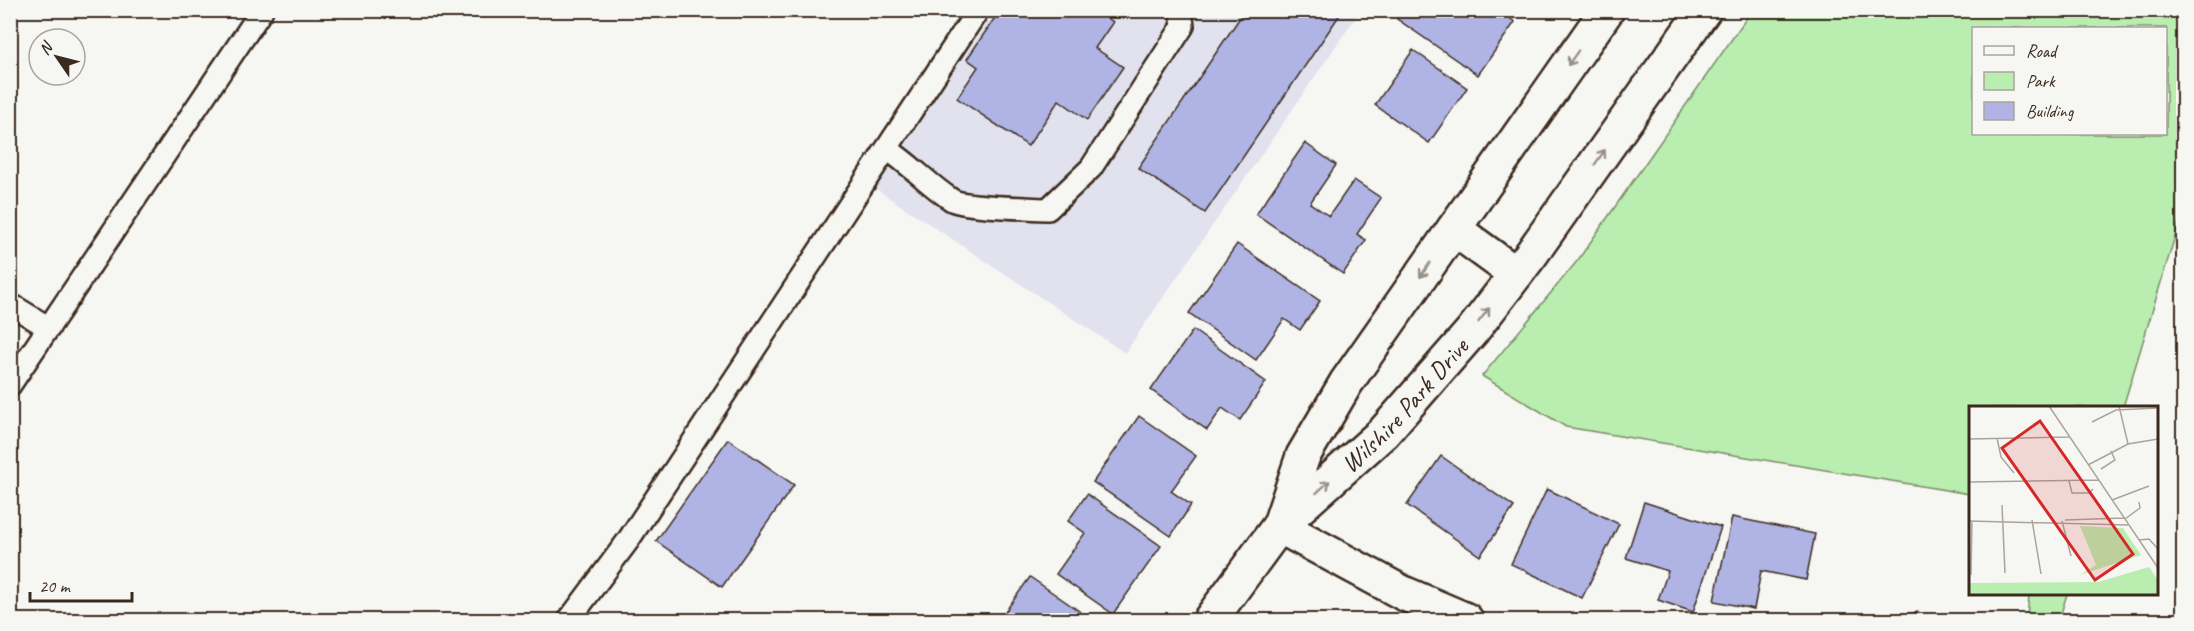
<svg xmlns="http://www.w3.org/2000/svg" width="2194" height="631" viewBox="0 0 2194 631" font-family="Caveat,sans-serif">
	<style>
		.built { fill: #e1e2ee }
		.green { fill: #b9eeb0; stroke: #7a8c67; stroke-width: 1.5; fill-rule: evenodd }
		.building { fill: #afb4e5; stroke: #3b2a1e; stroke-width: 1.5 }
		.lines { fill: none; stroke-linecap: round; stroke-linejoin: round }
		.lane-casing { stroke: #3b2a1e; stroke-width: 26 }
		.street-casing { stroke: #3b2a1e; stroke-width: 38 }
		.lane { stroke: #f6f6f2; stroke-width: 21 }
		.street { stroke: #f6f6f2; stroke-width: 33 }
		.oneway { stroke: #989088 }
		.labels { text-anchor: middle; stroke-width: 6; stroke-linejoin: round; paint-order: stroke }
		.street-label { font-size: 26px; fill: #3b2a1e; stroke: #f6f6f2 }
		.inset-road { fill: none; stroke: #aba49d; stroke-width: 1.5 }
		.view { fill: #d62828; fill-opacity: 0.15; stroke: #d62828; stroke-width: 3 }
		.inset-edge { fill: none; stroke: #3b2a1e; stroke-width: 3 }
	</style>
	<rect width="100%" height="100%" fill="#f6f6f2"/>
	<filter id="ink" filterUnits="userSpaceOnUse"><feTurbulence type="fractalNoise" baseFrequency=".0167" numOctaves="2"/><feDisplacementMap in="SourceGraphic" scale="12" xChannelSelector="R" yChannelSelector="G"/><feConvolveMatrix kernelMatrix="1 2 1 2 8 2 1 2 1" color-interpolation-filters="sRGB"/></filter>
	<g filter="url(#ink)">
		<!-- built -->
		<path class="built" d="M995,11H1360L1125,353L873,187Z"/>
		<!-- green -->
		<path class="green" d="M1752,10L2183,11V210L2123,407L1970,408V494L1566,427L1482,376L1578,260ZM1974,28H2166V134H1974Z
			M2029,594H2067L2059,620H2027Z"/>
		<!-- building -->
		<path class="building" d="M1000,10H1095L1113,22L1095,48L1123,67L1087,120L1059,100L1028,146L957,98L978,67L967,59Z
			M1245,10H1343L1205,213L1138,168Z
			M1403,10H1498L1515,22L1478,75L1397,19Z
			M1413,50L1467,88L1429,143L1375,105Z
			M1305,143L1336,165L1310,203L1329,216L1354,180L1381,198L1357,234L1366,240L1343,274L1256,214Z
			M1237,244L1320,301L1300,330L1284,319L1256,360L1189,313Z
			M1193,330L1266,382L1240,420L1222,408L1207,430L1151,390Z
			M1139,416L1196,456L1171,491L1191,505L1171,536L1093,482Z
			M728,439L794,485L722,587L656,541Z
			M1441,456L1514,507L1480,556L1407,505Z
			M1547,489L1619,524L1582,598L1511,564Z
			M1087,494L1161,546L1113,614L1056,574L1085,533L1068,521Z
			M1644,502L1721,527L1693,612L1658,600L1668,571L1626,558Z
			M1732,517L1815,534L1806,580L1761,571L1754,609L1714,601Z
			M1030,577L1092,620H1008L1002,616Z
			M1918,612L1919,620H1871Z"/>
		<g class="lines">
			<defs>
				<path id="lane" d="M887,149C910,164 929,185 952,200C964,207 1031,208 1048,209L1091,168L1183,26L1181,10
					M10,304L49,328
					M10,385L262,10
					M569,620L627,542L978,10"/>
				<g id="street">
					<path d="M1454,229L1516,274"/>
					<path d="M1280,524L1303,456L1346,383L1607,10"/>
					<path d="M1279,526L1403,593L1466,620"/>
					<path id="s1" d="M1210,620L1279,526L1384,432L1473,330L1530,256L1704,10"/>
				</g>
			</defs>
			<!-- lane casing -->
			<use href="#lane" class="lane-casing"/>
			<!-- street casing -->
			<use href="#street" class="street-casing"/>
			<!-- lane -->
			<use href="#lane" class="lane"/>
			<!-- street -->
			<use href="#street" class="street"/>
		</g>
		<!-- one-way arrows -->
		<defs><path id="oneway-shaft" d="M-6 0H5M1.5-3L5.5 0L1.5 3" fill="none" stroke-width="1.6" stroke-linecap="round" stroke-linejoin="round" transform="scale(1.5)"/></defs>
		<g class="oneway">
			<use href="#oneway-shaft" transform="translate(1573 58) rotate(125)"/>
			<use href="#oneway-shaft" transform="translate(1600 157) rotate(-55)"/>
			<use href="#oneway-shaft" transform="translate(1425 270) rotate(125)"/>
			<use href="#oneway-shaft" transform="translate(1484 315) rotate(-52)"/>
			<use href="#oneway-shaft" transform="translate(1323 487) rotate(-42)"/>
		</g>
	</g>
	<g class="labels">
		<!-- street labels -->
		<g class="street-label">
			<text dy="9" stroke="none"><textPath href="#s1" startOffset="291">Wilshire Park Drive</textPath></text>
		</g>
	</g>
	<!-- overview -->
	<g transform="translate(1969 406)">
		<rect width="189" height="189" fill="#f6f6f2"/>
		<path d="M111,120L154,122L172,149L111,169L127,159ZM180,161L189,174V189H0V177L129,176Z" fill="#b9eeb0"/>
		<path class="inset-road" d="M80,0L189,162M150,0L159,38M123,16L147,4L189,2M28,32L32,51L45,67M0,33L100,31M119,59L159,38L189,33M132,63L146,54L142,45M100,75L103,87H120L124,83M0,76L130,74M143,94L180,80M33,99L36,167M156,113L171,102L170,96M63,114L72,168M96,114L155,112M0,115L159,119M93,115L102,150M170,134L180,133L189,143M2,169L3,115"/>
		<path class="view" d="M71,15L164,148L126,174L33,42Z"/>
		<rect width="189" height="189" class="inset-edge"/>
	</g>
	<!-- margin -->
	<rect width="2194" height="631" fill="none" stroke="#f6f6f2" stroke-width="36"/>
	<rect x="18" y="18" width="2158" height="595" fill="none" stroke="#3b2a1e" stroke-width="2" filter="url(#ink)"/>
	<!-- legend -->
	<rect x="1972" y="27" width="195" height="108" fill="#f6f6f2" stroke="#aba49d" stroke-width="1.5"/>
	<rect x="1984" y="46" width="30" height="9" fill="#f6f6f2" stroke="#aba49d" stroke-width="1.5"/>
	<text x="2026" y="57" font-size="18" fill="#3b2a1e">Road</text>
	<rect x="1984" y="72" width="30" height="18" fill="#b9eeb0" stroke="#aba49d" stroke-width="1.5"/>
	<text x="2026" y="87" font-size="18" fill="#3b2a1e">Park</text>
	<rect x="1984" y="102" width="30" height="18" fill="#afb4e5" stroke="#aba49d" stroke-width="1.5"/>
	<text x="2026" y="117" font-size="18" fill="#3b2a1e">Building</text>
	<!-- north arrow -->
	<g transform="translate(57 57) rotate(305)"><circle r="28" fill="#f6f6f2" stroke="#aba49d" stroke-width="1.5"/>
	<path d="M0-4.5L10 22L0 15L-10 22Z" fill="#3b2a1e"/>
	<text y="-9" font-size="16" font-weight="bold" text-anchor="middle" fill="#3b2a1e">N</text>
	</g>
	<!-- scale -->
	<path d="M30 592v9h102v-9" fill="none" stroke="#3b2a1e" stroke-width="3"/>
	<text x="39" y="592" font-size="18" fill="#3b2a1e" stroke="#f6f6f2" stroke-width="4.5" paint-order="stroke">20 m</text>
</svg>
